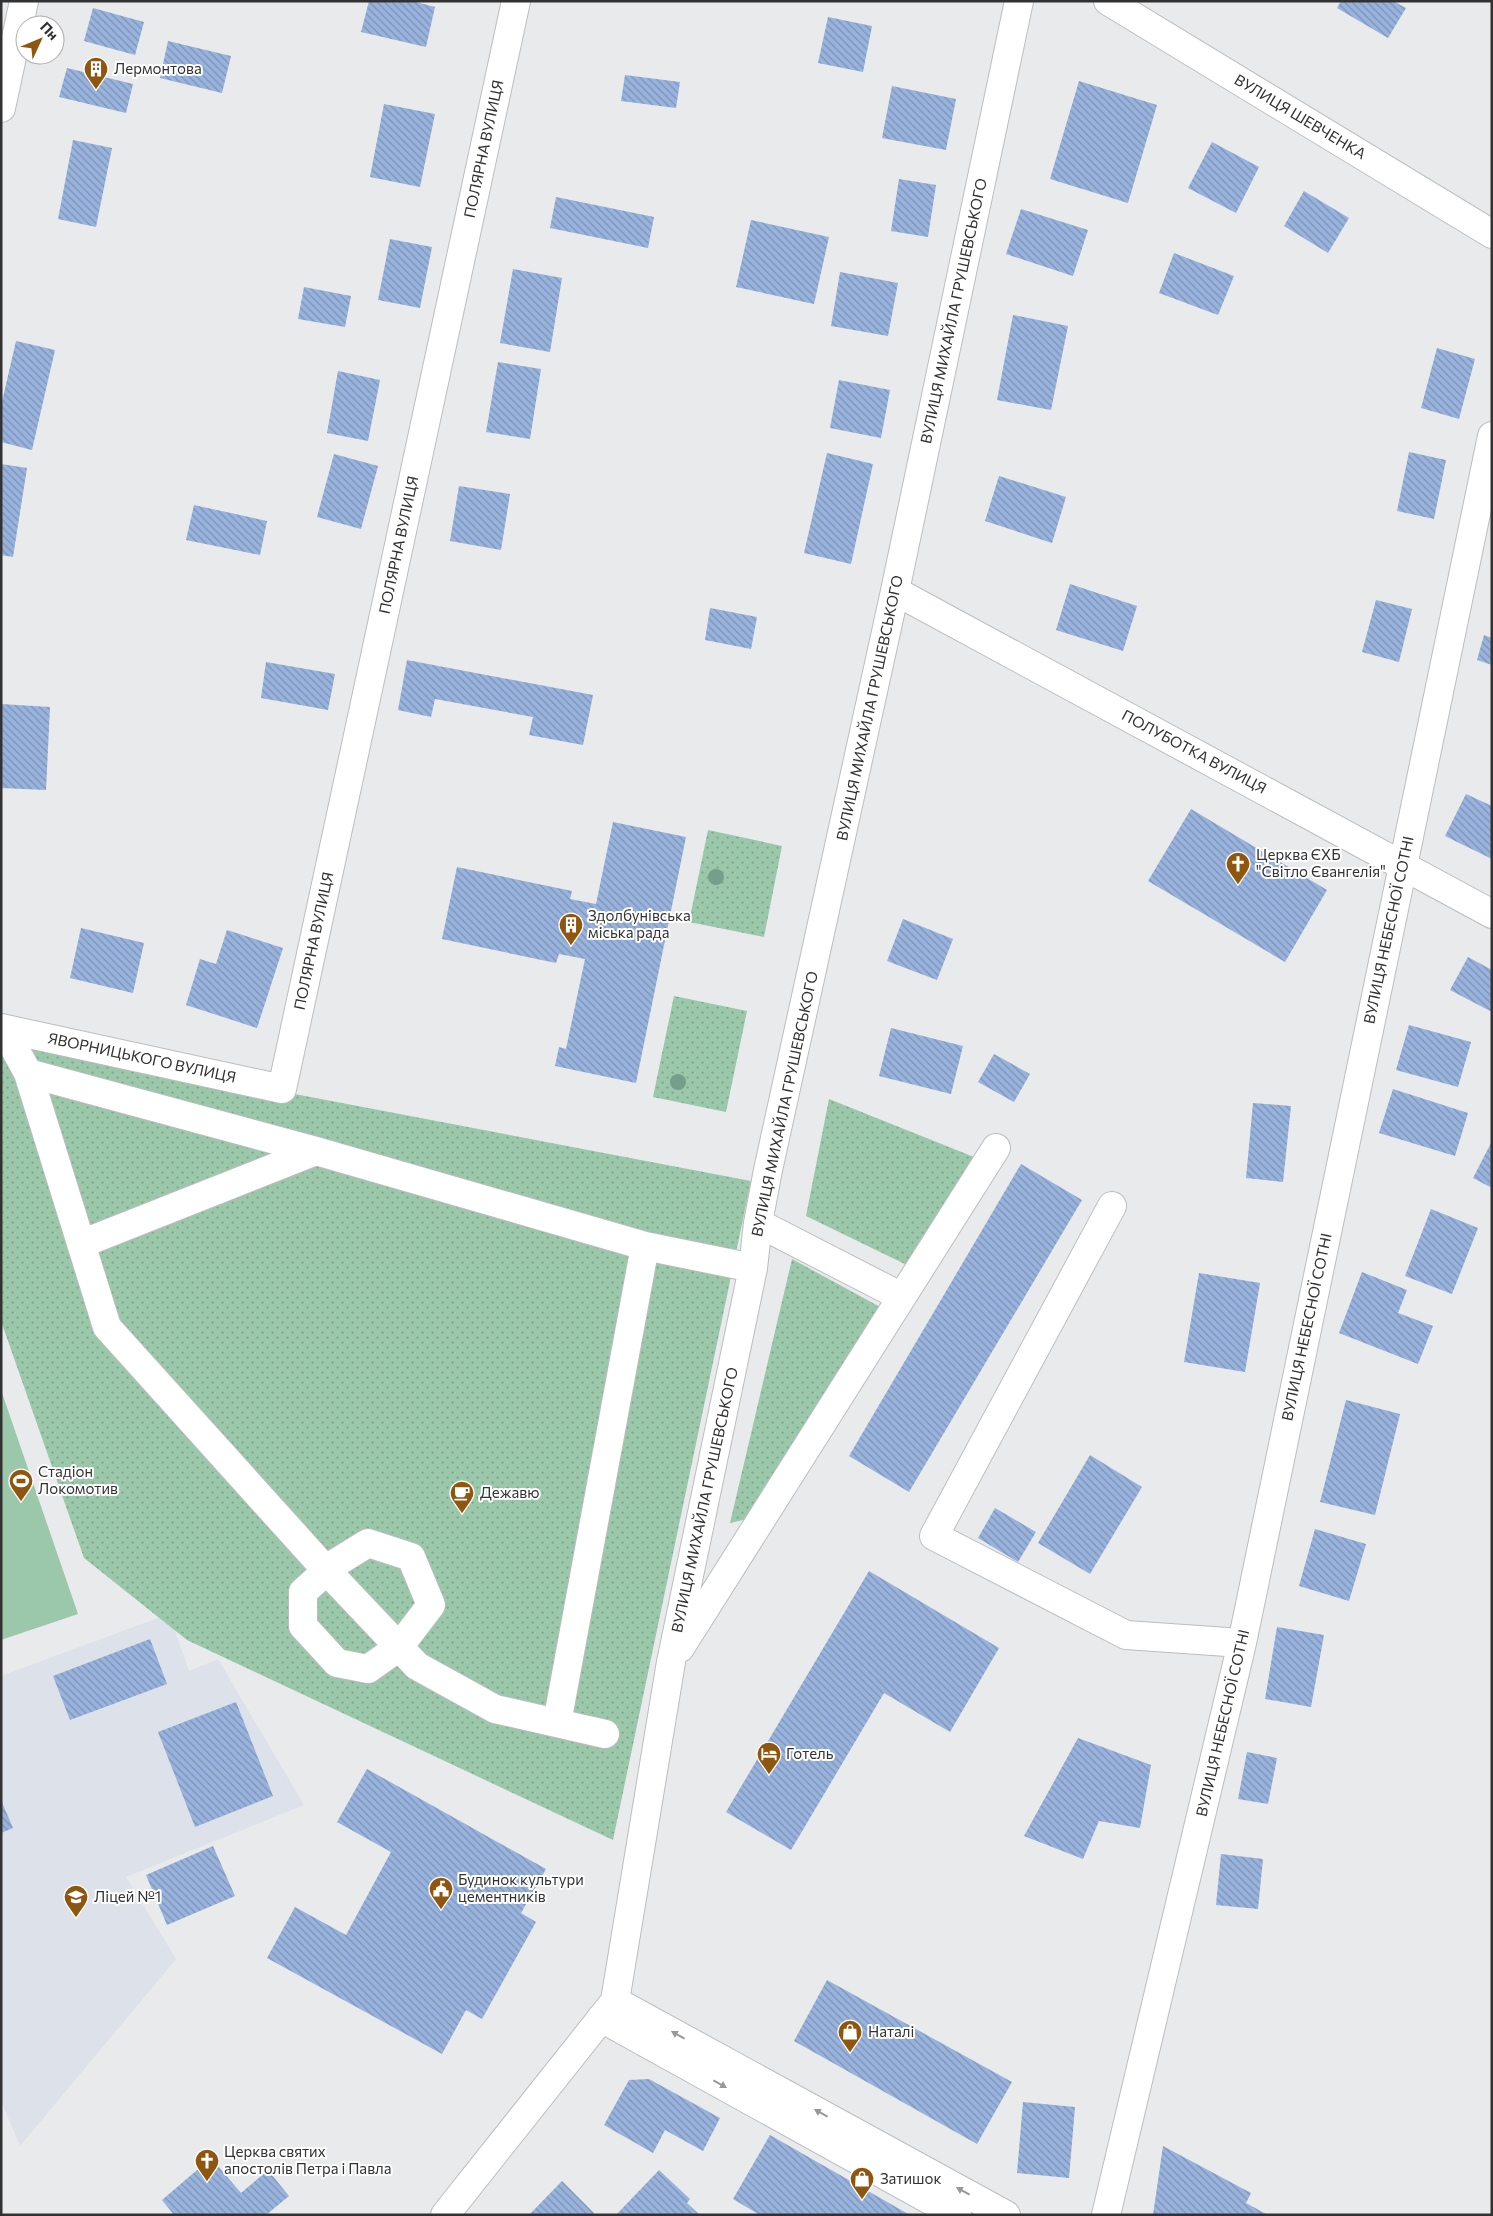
<svg xmlns="http://www.w3.org/2000/svg" width="1493" height="2216" viewBox="0 0 1493 2216" font-family="Commissioner,sans-serif">
	<style>
		.built { fill: #dce1ea }
		.grass { fill: url(#grass-dots) }
		.garden { fill: #9bc8aa }
		.building { fill: url(#building-back-hatch) }
		.lines { fill: none; stroke-linecap: round; stroke-linejoin: round }
		.minor-casing { stroke: #bcbdbe; stroke-width: 30 }
		.major-casing { stroke: #bcbdbe; stroke-width: 30 }
		.minor { stroke: #fff; stroke-width: 28 }
		.major { stroke: #fff; stroke-width: 28 }
		.tree { fill: #769f8b }
		.oneway { fill: #989899 }
		.labels { text-anchor: middle; stroke-width: 4; stroke-linejoin: round; paint-order: stroke }
		.poi-label { font-size: 15px; fill: #323233; stroke: #fff; text-anchor: start }
		.street-label { font-size: 15px; fill: #323233; stroke: #fff }
	</style>
	<defs>
		<pattern id="grass-dots" width="8" height="8" patternUnits="userSpaceOnUse" patternTransform="scale(1.25)"><rect width="8" height="8" fill="#9bc8aa"/><path d="M2 2h.1M6 6h.1" fill="none" stroke="#7fa38b" stroke-width="1.8" stroke-linecap="round"/></pattern>
		<pattern id="building-back-hatch" width="6" height="6" patternUnits="userSpaceOnUse" patternTransform="scale(1.25)"><rect width="6" height="6" fill="#98b3dd"/><path d="M-1 5l2 2M0 0l6 6M5-1l2 2" fill="none" stroke="#7d92b4"/></pattern>
	</defs>
	<rect width="100%" height="100%" fill="#e9eaec"/>
	<!-- built -->
	<path class="built" d="M169,1614L189,1671L218,1659L304,1805L126,1877L176,1959L20,2146L1,2101V1676Z"/>
	<!-- grass -->
	<path class="grass" d="M708,830L782,846L764,937L689,922Z
		M674,996L747,1011L726,1112L653,1097Z
		M1,1038L751,1181L613,1840L187,1640L84,1558L1,1321Z
		M829,1099L974,1157L913,1268L806,1216Z
		M792,1259L882,1308L752,1518L730,1523Z"/>
	<!-- garden -->
	<path class="garden" d="M1,1390L78,1614L1,1640Z"/>
	<!-- building -->
	<path class="building" d="M369,1H412L435,7L426,47L361,32Z
		M1341,1H1393L1406,8L1388,38L1337,8Z
		M93,8L144,22L135,55L84,41Z
		M828,17L872,26L863,72L818,63Z
		M168,41L231,56L222,93L160,78Z
		M67,68L133,84L126,113L59,97Z
		M625,75L680,82L676,108L621,101Z
		M1079,81L1157,105L1128,203L1050,179Z
		M892,86L956,99L946,150L882,138Z
		M384,104L435,114L420,187L370,177Z
		M73,140L112,148L96,227L58,219Z
		M1212,142L1259,167L1236,213L1188,188Z
		M899,179L936,185L928,237L891,231Z
		M1304,191L1349,218L1328,253L1284,226Z
		M556,197L654,217L648,248L550,228Z
		M1021,209L1088,230L1073,276L1006,254Z
		M751,220L829,237L814,304L736,287Z
		M390,239L432,247L420,308L378,300Z
		M1174,253L1234,276L1218,315L1159,293Z
		M513,269L562,278L550,352L500,343Z
		M840,272L898,283L888,336L831,326Z
		M304,287L351,296L345,327L298,319Z
		M1013,315L1068,326L1051,410L997,400Z
		M16,341L55,350L32,450L1,442V406Z
		M1437,348L1475,359L1459,419L1421,408Z
		M498,362L541,369L530,439L486,432Z
		M338,371L380,380L368,441L327,433Z
		M839,380L890,390L881,438L830,428Z
		M1409,452L1446,460L1434,519L1397,511Z
		M827,453L873,464L851,564L804,553Z
		M334,454L378,466L361,529L317,517Z
		M1,464L27,468L13,557L1,555Z
		M999,476L1066,497L1052,543L985,521Z
		M459,486L510,494L501,550L450,541Z
		M194,505L267,521L260,555L186,540Z
		M1070,584L1137,606L1123,651L1056,630Z
		M1376,600L1412,609L1399,662L1362,652Z
		M710,608L757,617L751,649L705,640Z
		M1484,635L1492,638V665L1477,660Z
		M407,660L593,695L583,745L529,735L533,717L435,699L431,717L398,710Z
		M266,662L335,674L328,710L261,698Z
		M1,704L50,707L46,790L1,788Z
		M1466,794L1492,806V859L1445,836Z
		M1191,809L1327,890L1285,962L1148,881Z
		M613,822L686,837L636,1083L555,1066L559,1047L566,1049L585,959L559,954L556,963L442,939L457,867L572,891L570,899L596,904Z
		M903,919L953,939L937,980L887,961Z
		M81,928L144,943L133,993L70,978Z
		M227,930L283,948L257,1028L186,1005L200,959L216,964Z
		M1468,957L1492,970V1012L1450,990Z
		M1409,1025L1471,1042L1458,1087L1396,1070Z
		M891,1028L963,1046L951,1094L879,1076Z
		M994,1054L1030,1074L1014,1102L978,1082Z
		M1393,1089L1468,1113L1455,1156L1379,1133Z
		M1253,1103L1291,1106L1283,1182L1246,1178Z
		M1492,1141V1188L1473,1178Z
		M1021,1164L1082,1200L909,1492L849,1456Z
		M1431,1209L1478,1228L1452,1294L1405,1276Z
		M1362,1272L1407,1290L1398,1313L1433,1326L1418,1364L1339,1333Z
		M1199,1273L1260,1283L1245,1372L1184,1362Z
		M1346,1400L1400,1414L1375,1515L1320,1502Z
		M1090,1455L1142,1487L1090,1574L1038,1543Z
		M995,1508L1036,1532L1018,1562L978,1538Z
		M1315,1529L1366,1544L1349,1601L1299,1586Z
		M869,1571L999,1648L950,1732L884,1693L791,1850L726,1812Z
		M1277,1627L1324,1635L1311,1707L1265,1699Z
		M150,1639L167,1684L70,1720L53,1676Z
		M236,1702L273,1796L195,1827L158,1732Z
		M1078,1738L1151,1765L1140,1828L1099,1821L1083,1859L1024,1836Z
		M1247,1752L1277,1758L1268,1804L1238,1799Z
		M367,1769L546,1869L521,1913L536,1922L482,2019L466,2010L442,2054L267,1958L295,1907L346,1935L391,1852L337,1822Z
		M1,1800L13,1828L1,1833Z
		M213,1846L235,1896L167,1925L146,1875Z
		M1221,1854L1263,1859L1258,1909L1216,1905Z
		M827,1980L1012,2082L977,2144L794,2041Z
		M649,2079L720,2118L703,2151L665,2130L653,2153L604,2125L629,2080Z
		M1023,2102L1075,2107L1069,2178L1017,2173Z
		M770,2135L910,2215H760L733,2199Z
		M1163,2146L1251,2193L1246,2203L1268,2215H1153Z
		M211,2158L241,2193L268,2170L289,2196L266,2215H174L162,2200Z
		M659,2170L690,2199L687,2203L700,2215H616Z
		M562,2181L594,2213L592,2215H529Z"/>
	<g class="lines">
		<defs>
			<path id="minor" d="M1,108L24,1
				M895,591L1492,914
				M1,1028L282,1089L516,1
				M4,1029L28,1073L107,1327L327,1571L417,1666L495,1709L605,1734
				M28,1073L316,1151L645,1246L753,1268
				M1112,1206L934,1536L1126,1635L1242,1643
				M758,1223L902,1297
				M81,1244L316,1151
				M368,1543L411,1557L431,1605L399,1647L368,1669L337,1663L303,1626V1592L334,1564Z
				M680,1648L996,1148
				M557,1723L645,1246
				M615,2001L1006,2215
				M601,2018L957,2215
				M445,2215L615,2001L671,1662L753,1268L758,1223L768,1170L895,591L1019,1
				M1106,2215L1242,1643L1492,436"/>
			<path id="major" d="M1108,1L1492,234"/>
		</defs>
		<!-- minor casing -->
		<use href="#minor" class="minor-casing"/>
		<!-- major casing -->
		<use href="#major" class="major-casing"/>
		<!-- minor -->
		<use href="#minor" class="minor"/>
		<!-- major -->
		<use href="#major" class="major"/>
	</g>
	<!-- trees -->
	<g class="tree">
		<circle cx="716" cy="877" r="8"/>
		<circle cx="678" cy="1082" r="8"/>
	</g>
	<!-- one-way arrows -->
	<defs><path id="oneway-solid" d="M-6-.8H1V-3.2L6.5 0L1 3.2V.8H-6Z" transform="scale(1.25)"/></defs>
	<g class="oneway">
		<use href="#oneway-solid" transform="translate(678 2035) rotate(-151)"/>
		<use href="#oneway-solid" transform="translate(720 2084) rotate(29)"/>
		<use href="#oneway-solid" transform="translate(821 2113) rotate(-151)"/>
		<use href="#oneway-solid" transform="translate(963 2191) rotate(-151)"/>
	</g>
	<!-- icons -->
	<defs>
		<symbol id="building-pin" viewBox="-11 -11 22 30"><path d="M0 17L-7.5 6A9.5 9.5 0 1 1 7.5 6Z" fill="#8e560e" stroke="#fff"/><path d="M-4-6H4V6H1V3H-1V6H-4ZM-2.5-4.3h1.7v1.8h-1.7ZM.8-4.3h1.7v1.8H.8ZM-2.5-1h1.7V.8h-1.7ZM.8-1h1.7V.8H.8Z" fill="#fff"/></symbol>
		<symbol id="church-pin" viewBox="-11 -11 22 30"><path d="M0 17L-7.5 6A9.5 9.5 0 1 1 7.5 6Z" fill="#8e560e" stroke="#fff"/><path d="M-1.2-6h2.4v3.5h3.3v2.4h-3.3V6h-2.4V-.1h-3.3v-2.4h3.3Z" fill="#fff"/></symbol>
		<symbol id="stadium-pin" viewBox="-11 -11 22 30"><path d="M0 17L-7.5 6A9.5 9.5 0 1 1 7.5 6Z" fill="#8e560e" stroke="#fff"/><path d="M0-5a6.5 5 0 1 0 0 10a6.5 5 0 1 0 0-10ZM-3.5-1.8h7v3.6h-7Z" fill="#fff"/></symbol>
		<symbol id="cafe-pin" viewBox="-11 -11 22 30"><path d="M0 17L-7.5 6A9.5 9.5 0 1 1 7.5 6Z" fill="#8e560e" stroke="#fff"/><path d="M-5.5-4.5H6V0H3Q3 3.5 0 3.5H-2.5Q-5.5 3.5-5.5 0ZM3-3.2v2h1.7v-2ZM-6 4.5H4V6H-6Z" fill="#fff"/></symbol>
		<symbol id="hotel-pin" viewBox="-11 -11 22 30"><path d="M0 17L-7.5 6A9.5 9.5 0 1 1 7.5 6Z" fill="#8e560e" stroke="#fff"/><path d="M-6-4.5h1.5V1H6V5H4.5V3h-9V5H-6ZM-4 0a1.8 1.8 0 1 1 3.6 0ZM.5 0V-2.5h3Q6-2.5 6 0Z" fill="#fff"/></symbol>
		<symbol id="civic-pin" viewBox="-11 -11 22 30"><path d="M0 17L-7.5 6A9.5 9.5 0 1 1 7.5 6Z" fill="#8e560e" stroke="#fff"/><path d="M-.6-6.5H3V-4.5H.6V-3L4-1V1h2V6H-6V1h2V-1L-.6-3ZM-1.2 2.5V6h2.4V2.5Z" fill="#fff"/></symbol>
		<symbol id="school-pin" viewBox="-11 -11 22 30"><path d="M0 17L-7.5 6A9.5 9.5 0 1 1 7.5 6Z" fill="#8e560e" stroke="#fff"/><path d="M0-5L7-2L0 1L-7-2ZM-4 1L0 2.5L4 1V4Q0 6-4 4Z" fill="#fff"/></symbol>
		<symbol id="shop-pin" viewBox="-11 -11 22 30"><path d="M0 17L-7.5 6A9.5 9.5 0 1 1 7.5 6Z" fill="#8e560e" stroke="#fff"/><path d="M-5-2.5h2.3a2.7 3.5 0 0 1 5.4 0H5L5.5 6h-11ZM-1.5-2.5h3a1.5 2.3 0 0 0-3 0Z" fill="#fff"/></symbol>
	</defs>
	<g fill-rule="evenodd">
		<use href="#building-pin" x="82" y="55" width="28" height="38"/>
		<use href="#church-pin" x="1224" y="850" width="28" height="38"/>
		<use href="#building-pin" x="557" y="911" width="28" height="38"/>
		<use href="#stadium-pin" x="7" y="1467" width="28" height="38"/>
		<use href="#cafe-pin" x="448" y="1479" width="28" height="38"/>
		<use href="#hotel-pin" x="755" y="1740" width="28" height="38"/>
		<use href="#civic-pin" x="427" y="1875" width="28" height="38"/>
		<use href="#school-pin" x="62" y="1883" width="28" height="38"/>
		<use href="#shop-pin" x="836" y="2018" width="28" height="38"/>
		<use href="#church-pin" x="193" y="2147" width="28" height="38"/>
		<use href="#shop-pin" x="848" y="2165" width="28" height="38"/>
	</g>
	<g class="labels">
		<!-- poi labels -->
		<g class="poi-label">
			<text x="114" y="74">Лермонтова</text>
			<text x="1256" y="860">Церква ЄХБ<tspan x="1256" dy="17">"Світло Євангелія"</tspan></text>
			<text x="588" y="921">Здолбунівська<tspan x="588" dy="17">міська рада</tspan></text>
			<text x="38" y="1477">Стадіон<tspan x="38" dy="17">Локомотив</tspan></text>
			<text x="480" y="1498">Дежавю</text>
			<text x="786" y="1759">Готель</text>
			<text x="458" y="1885">Будинок культури<tspan x="458" dy="17">цементників</tspan></text>
			<text x="94" y="1902">Ліцей №1</text>
			<text x="868" y="2037">Наталі</text>
			<text x="224" y="2157">Церква святих<tspan x="224" dy="17">апостолів Петра і Павла</tspan></text>
			<text x="880" y="2184">Затишок</text>
		</g>
		<!-- street labels -->
		<g class="street-label">
			<text transform="translate(1300 117) rotate(31)" y="5">ВУЛИЦЯ ШЕВЧЕНКА</text>
			<text transform="translate(484 149) rotate(-78)" y="5">ПОЛЯРНА ВУЛИЦЯ</text>
			<text transform="translate(954 311) rotate(-78)" y="5">ВУЛИЦЯ МИХАЙЛА ГРУШЕВСЬКОГО</text>
			<text transform="translate(399 545) rotate(-78)" y="5">ПОЛЯРНА ВУЛИЦЯ</text>
			<text transform="translate(870 708) rotate(-78)" y="5">ВУЛИЦЯ МИХАЙЛА ГРУШЕВСЬКОГО</text>
			<text transform="translate(1194 752) rotate(28)" y="5">ПОЛУБОТКА ВУЛИЦЯ</text>
			<text transform="translate(1389 930) rotate(-78)" y="5">ВУЛИЦЯ НЕБЕСНОЇ СОТНІ</text>
			<text transform="translate(314 941) rotate(-78)" y="5">ПОЛЯРНА ВУЛИЦЯ</text>
			<text transform="translate(142 1058) rotate(12)" y="5">ЯВОРНИЦЬКОГО ВУЛИЦЯ</text>
			<text transform="translate(785 1104) rotate(-78)" y="5">ВУЛИЦЯ МИХАЙЛА ГРУШЕВСЬКОГО</text>
			<text transform="translate(1307 1327) rotate(-78)" y="5">ВУЛИЦЯ НЕБЕСНОЇ СОТНІ</text>
			<text transform="translate(705 1500) rotate(-78)" y="5">ВУЛИЦЯ МИХАЙЛА ГРУШЕВСЬКОГО</text>
			<text transform="translate(1223 1723) rotate(-77)" y="5">ВУЛИЦЯ НЕБЕСНОЇ СОТНІ</text>
		</g>
	</g>
	<!-- border -->
	<rect width="1493" height="2216" fill="none" stroke="#323233" stroke-width="5"/>
	<!-- north arrow -->
	<g transform="translate(40 40) rotate(46)"><circle r="24" fill="#ffffff" stroke="#adadad"/>
	<path d="M0-4L9 19L0 12L-9 19Z" fill="#8e560e"/>
	<text y="-8" font-size="14" font-weight="bold" text-anchor="middle" fill="#323233">Пн</text>
	</g>
</svg>
